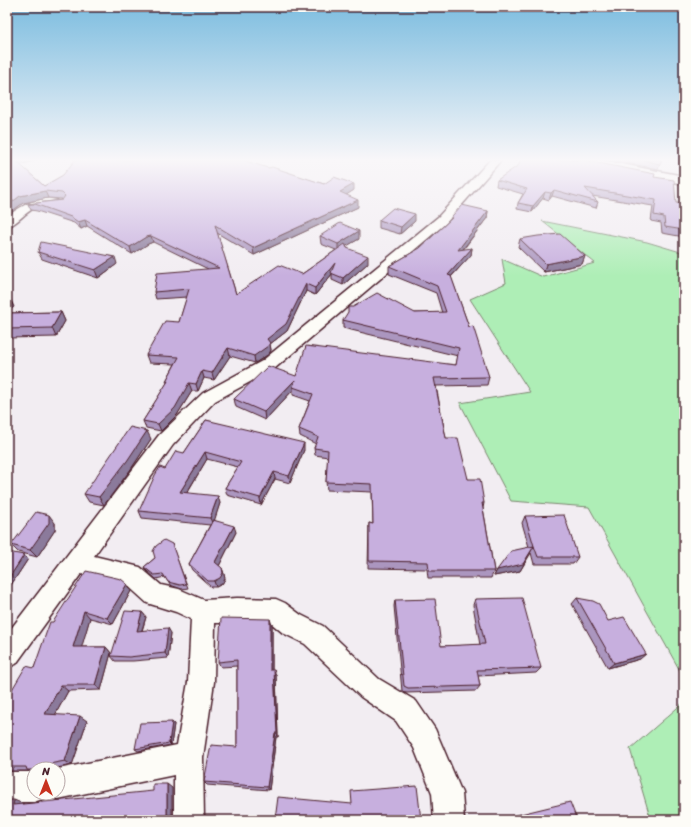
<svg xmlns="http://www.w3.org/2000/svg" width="691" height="827" viewBox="0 0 691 827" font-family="Sriracha,sans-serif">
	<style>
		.green { fill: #aeeeb6; stroke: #7c8670 }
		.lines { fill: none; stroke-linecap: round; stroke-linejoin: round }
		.street-casing { stroke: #4a1f2b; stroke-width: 3 }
		.secondary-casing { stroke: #4a1f2b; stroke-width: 3 }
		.street { fill: #fdfcf7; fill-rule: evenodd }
		.secondary { fill: #fdfcf7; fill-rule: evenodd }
		.wall { fill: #ab96bf; stroke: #4a1f2b }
		.shaded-wall { fill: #8b7a9b; stroke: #4a1f2b }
		.building { fill: #c7afde; stroke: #4a1f2b }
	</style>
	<rect width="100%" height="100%" fill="#f2edf2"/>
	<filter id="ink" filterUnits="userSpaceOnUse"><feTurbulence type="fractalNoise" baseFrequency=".025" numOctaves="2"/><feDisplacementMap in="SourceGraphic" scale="8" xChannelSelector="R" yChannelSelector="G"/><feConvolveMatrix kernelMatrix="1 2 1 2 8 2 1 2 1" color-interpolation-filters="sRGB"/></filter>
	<g filter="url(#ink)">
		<!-- green -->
		<path class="green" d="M542,221L647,242L684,253V678L589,507L511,501L460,403L530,392L470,299L506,283L502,259L543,277L595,263Z
			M684,702V820H651L630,749Z"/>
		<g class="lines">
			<defs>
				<path id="street" d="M490,160H501L446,223L274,369L215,401L173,445L94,556L140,567L161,585L179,589L204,600L237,598L276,599L285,603L301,615L323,626L379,679L416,701L435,729L462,793L464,820H434L432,793L414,748L396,721L361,697L305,644L283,633L271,623H215L214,682L203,757L204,820H174V775L58,799L47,795V793H58V769L177,745L188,682L191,619L176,612L147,603L126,584L81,574L16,664L7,668V634L159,435L203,393L262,361L438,217Z
					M46,198L57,200L59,202L57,204C48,207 40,205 31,210C23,215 16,224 7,227V217C19,207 30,201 46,198Z
					M7,772H34V793H46L45,798L34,802H7Z"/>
				<path id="secondary" d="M572,160H600L684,176V184L578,164Z"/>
			</defs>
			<!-- street casing -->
			<use href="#street" class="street-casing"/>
			<!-- secondary casing -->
			<use href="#secondary" class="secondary-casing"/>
			<!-- street -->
			<use href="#street" class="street"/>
			<!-- secondary -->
			<use href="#secondary" class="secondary"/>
		</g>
		<!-- wall -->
		<path class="wall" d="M7,160H36L20,165L44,186L268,168L324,184L354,190L346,195L358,207L254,255L217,233L236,294L302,274L336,250L321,244L320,236L359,239L346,246L347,248L368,263L343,285L332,280V274L315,295L306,291L287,331L270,344L271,350L269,354L255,363L230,356L214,380L204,378L198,391H192L177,415L161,431L146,428L143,421L167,383L166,381L175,364L149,363L146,355L179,322L187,297L156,299L154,292L208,269L153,242L148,244L132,254L87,226L81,229L74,223L37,211L31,210L28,204L62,200V199L48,198L23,203L7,215Z
			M610,160H662L658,169Z
			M654,177L676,203L684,204V237L662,233L661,223L651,221L653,206L592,196L598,202L596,208L552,196L549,200L543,198L532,212L517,209L518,203L523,194L496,186L497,180Z
			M488,211L487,218L463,250L472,248L471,255L451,277L469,327L489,377L487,385L436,386L446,438L468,479L484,503L483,508L494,571L491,578H428L427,569L368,568L369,523L373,524L372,492L327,490L326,482L328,457L315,455L314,448L316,444L300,436L299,429L310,401L293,395V390L265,420L236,407L234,399L296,376L456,365L458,356L343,328V320L415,313H442L436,293L389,274V266L420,248L451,219V217Z
			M379,220L415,221L400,234L379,228Z
			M520,239L585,256L582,264L544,272L518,247Z
			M38,252L117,264L98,278L42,259Z
			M61,312L65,321L56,337L7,338V313Z
			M206,420L304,450L290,483L275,479L261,505L227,495L225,488L238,467L207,459L187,493L220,503L214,520L236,532L219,566L222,568L224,574L225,579L222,584L216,587H211L192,570L189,564L210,525L142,518L139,511L165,469L184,453Z
			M151,439L131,469L104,505L89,502L84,494Z
			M525,516L578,557L573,564H534L531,553L520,571L494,576L497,570L529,547L522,523Z
			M55,523V530L37,557L18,552L11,545Z
			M172,544L173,548L188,588L182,589L170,585L165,577L156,579L146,570L144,567L155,558Z
			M7,554L24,555L28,559L11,585L7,584Z
			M127,584L131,591L113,624L90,618L81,647H106L111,653L101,690L68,691L55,715L87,721L72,765L57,768L34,769V773L29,771H7V698L34,668L53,622Z
			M577,598L608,621L640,659L608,668L572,604Z
			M475,599L541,668L536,673L478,676L480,686L476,691L406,693L402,691L394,606L395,600L441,646L480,645L473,605Z
			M142,612L146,617L142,631L171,633L168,658L133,661H115L111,656Z
			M272,625V670L276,675L278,737H276L269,790L207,785L204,782L237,747V666L221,667L218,662Z
			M174,724L171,745L138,751L135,749Z"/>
		<!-- shaded-wall -->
		<path class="shaded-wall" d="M14,160H36L17,166Z
			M354,184V190L340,199V192Z
			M554,190L552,196L549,200L551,193Z
			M45,191L48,198L23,203L7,215V206L20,196Z
			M545,192L543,198L532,212L533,206Z
			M358,200V207L254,255L253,248Z
			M488,211L487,218L456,258L458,250Z
			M415,214V221L400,234L401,227Z
			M85,220L87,226L81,229L78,222Z
			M359,231V239L338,251V244Z
			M151,236L153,242L148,244L132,254L130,247L146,237Z
			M472,248L471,255L446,282L448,275Z
			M368,256V263L343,285V278Z
			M585,256L582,264L544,272L546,264Z
			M115,257L117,264L98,278L95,270Z
			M335,263L332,274L315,295V288Z
			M7,271L9,276L7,277Z
			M306,284V291L287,331L270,344L271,350L269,354L255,363L254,356L267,339Z
			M10,298L14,307L7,312V300Z
			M61,312L65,321L56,337L52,328Z
			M228,348L230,356L214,380L212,373Z
			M202,371L204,378L198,391L196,384Z
			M295,380L293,387V390L265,420L264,412Z
			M189,383L192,391L177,415L161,431L158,424Z
			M147,431L151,439L131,469L104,505L99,497Z
			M304,443V450L290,483L289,476Z
			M205,452L207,459L183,499L180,492Z
			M274,472L275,479L261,505L260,498Z
			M218,496L220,503L213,525L210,518Z
			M49,515L55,523V530L37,557L30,550Z
			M234,526L236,532L218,568L215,562Z
			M534,546L520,571L494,576L497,570Z
			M24,555L28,559L11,585L7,581Z
			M222,568L224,574L225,579L222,584L216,587L214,581Z
			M127,584L131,591L113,624L107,618Z
			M84,611L90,618L80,653L73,647Z
			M142,612L146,617L140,636L137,631Z
			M270,619L272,625V676L270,670Z
			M168,628L171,633L168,658L165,653Z
			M106,647L111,653L101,690L95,685Z
			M646,654L640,659L608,668L614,663Z
			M274,670L276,675L278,737L277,733Z
			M61,685L68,691L53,719L45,714Z
			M80,716L87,721L72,765L65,761Z
			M172,722L174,724L171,745L169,743Z
			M275,733L276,737L269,790L267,787Z
			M49,764L57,768V769H49Z
			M167,784L172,788V820L167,817Z
			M14,800L24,804L23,808L13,805Z"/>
		<!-- building -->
		<path class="building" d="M7,160H15L44,186L63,175L75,160H243L268,168L272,167L324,184L334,177L354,184L340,192L358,200L253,248L215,225L236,294L279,265L302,274L345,244L347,248L368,256L343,278L331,273L335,263L315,288L306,284L286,324L267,339L270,343L268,346L254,356L228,348L212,373L202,371L196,384L189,383L175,408L158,424L143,421L168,381H166L179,357L146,355L165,321L179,322L189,289L154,292L157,273L219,268L151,236L146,237L130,247L85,220L78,222L71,217L35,204H28L62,200L65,196L62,193L45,191L20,196L7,206Z
			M520,160H583L655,174L654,177L674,180L676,203L684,204V230L665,227L664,217L654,215L656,200L585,188L598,202L554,190L551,193L545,192L533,206L518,203L527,189L497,180L519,165Z
			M643,160H661L660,164Z
			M462,205L488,211L458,250L472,248L448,275L451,276L469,327L473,326L489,377L434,378L446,438H458L468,479H480L484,503H482L494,571H429L428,562L369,561V523L373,524L372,484L326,482L328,450L314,448L318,437L299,429L313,394L293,387L295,380L264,412L234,399L268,366L296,376L306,346L456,365L459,348L343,320L348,312V307H353L377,293L415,313L446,312L437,286L389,266L420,248L453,217H451Z
			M393,208L415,214L401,227L379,220Z
			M340,223L359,231L338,244L320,236Z
			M560,234L585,256L546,264L520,239L538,236Z
			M41,242L115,257L95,270L38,252Z
			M61,312L52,328L7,329V313Z
			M206,420L304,443L289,476L274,472L260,498L225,488L241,462L205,452L180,492L218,496L210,518L139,511L155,475L160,467L165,469L176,451L184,453Z
			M130,427L147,431L127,461L99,497L84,494Z
			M36,512L49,515V523L30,550L11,545Z
			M564,515L578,557H538L534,546L523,564L497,570L511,551L534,546L525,516Z
			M213,520L234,526L215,562L222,568L223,573L220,578L214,581H208L189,564Z
			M164,540L172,544L186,584L180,585L168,582L163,574L154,575L144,567L155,558L153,551L156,546Z
			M8,552L24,555L7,581V554Z
			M86,571L121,579L127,584L107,618L84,611L73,647H106L95,685H61L45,714L80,716L65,761L49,764V769H34V770H27L26,767H7V698L26,666L34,668L50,622H53Z
			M522,598L541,668L477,670L480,686L408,688L404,686L395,600L435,599L441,646L485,644L475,599Z
			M577,598L593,601L599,604L608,621L624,617L646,654L614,663Z
			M125,611L142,612L137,631L168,628L165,653L129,657L111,656Z
			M221,618L270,619V670H274L277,733H275L267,787L204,782L211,745L237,747V660L218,662Z
			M172,722L169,743L135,749L140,723Z
			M153,784H167V817L178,820H7V800H14L13,805L153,791Z
			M417,786L421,820H275L278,797L352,804L351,791Z
			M570,802L577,820H496Z"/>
	</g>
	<!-- sky -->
	<linearGradient id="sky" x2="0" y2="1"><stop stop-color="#7bbcdf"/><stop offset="0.58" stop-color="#f9f7f9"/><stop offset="1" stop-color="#f9f7f9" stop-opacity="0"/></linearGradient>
	<rect width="691" height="276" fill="url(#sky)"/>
	<!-- margin -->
	<rect width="691" height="827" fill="none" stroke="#fdfcf7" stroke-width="24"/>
	<rect x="12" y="12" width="667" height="803" fill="none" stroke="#4a1f2b" stroke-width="1.5" filter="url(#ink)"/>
	<!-- north arrow -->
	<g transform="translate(46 781)"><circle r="19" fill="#fdfcf7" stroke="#b5a4a5"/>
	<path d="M0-3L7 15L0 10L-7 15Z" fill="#c8321e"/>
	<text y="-6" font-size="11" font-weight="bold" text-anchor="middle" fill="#4a1f2b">N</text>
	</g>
</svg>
